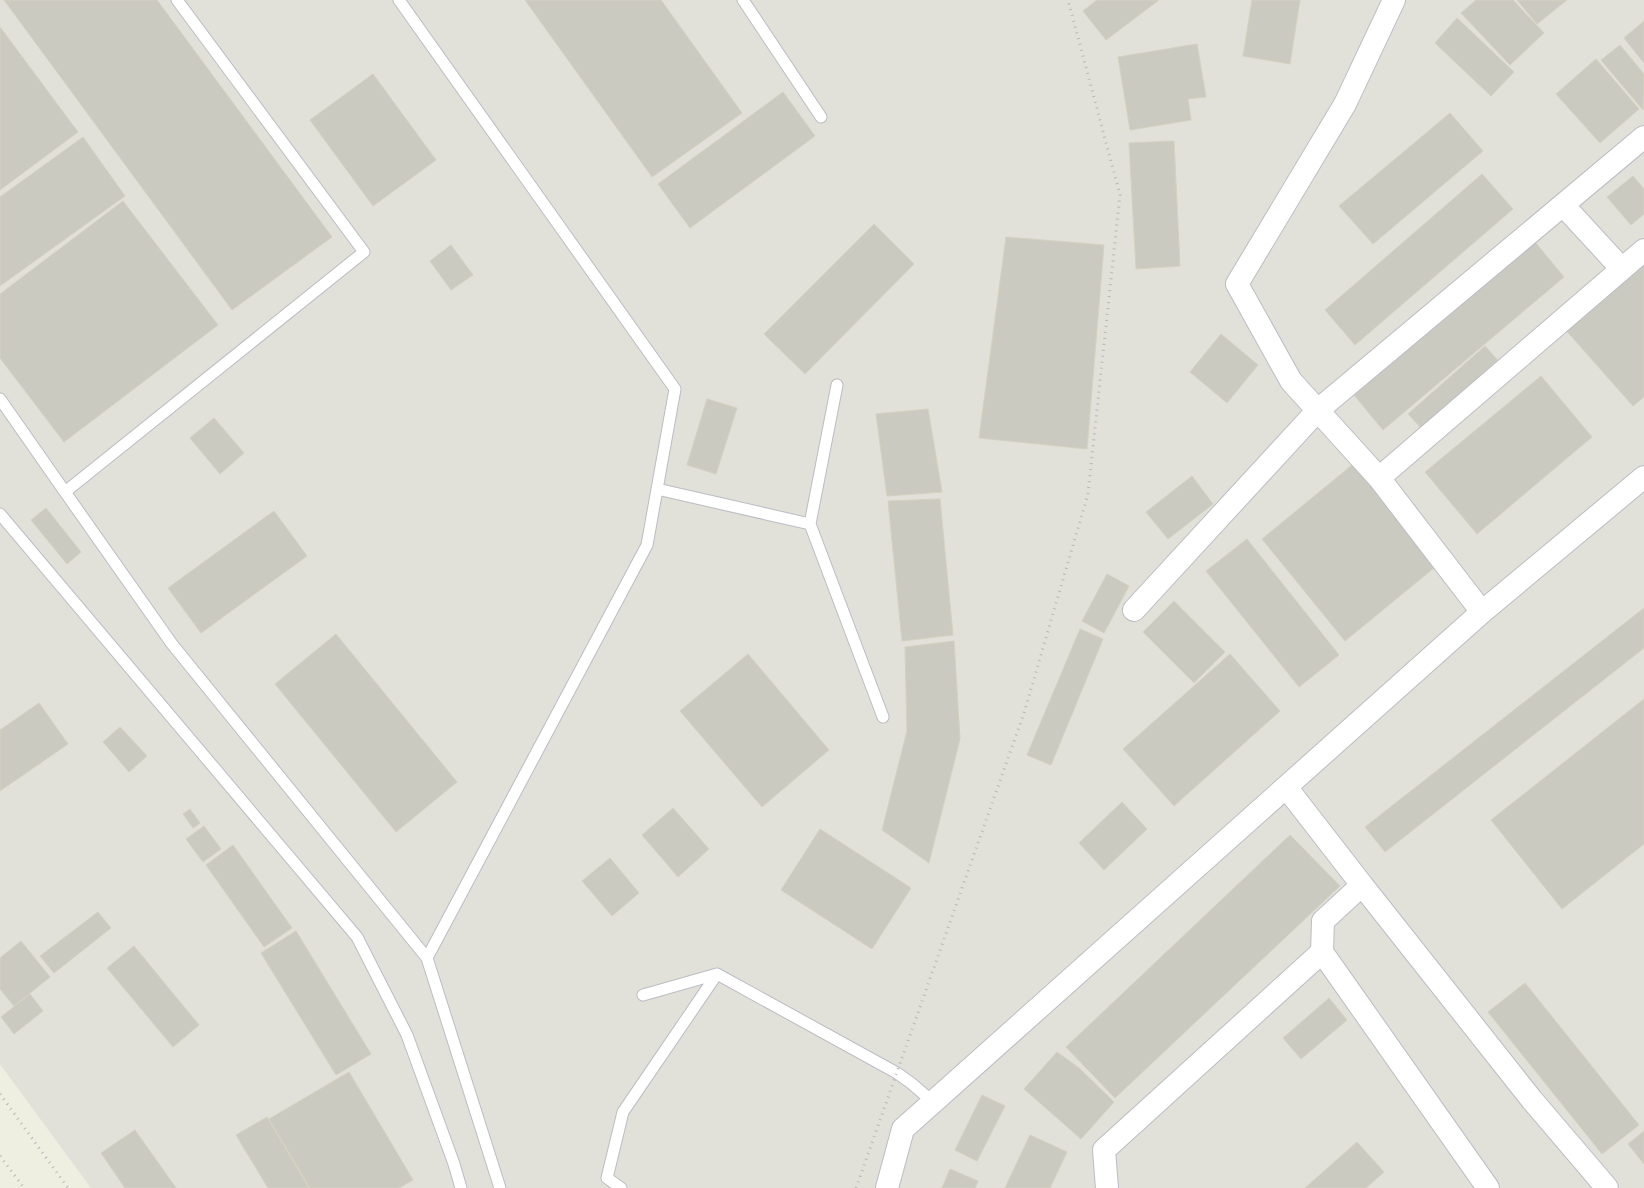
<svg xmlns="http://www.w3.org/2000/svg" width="1644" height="1188" viewBox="0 0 1644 1188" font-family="Manrope,sans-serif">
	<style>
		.industrial { fill: #e1e0d9 }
		.building { fill: #cbcac0; stroke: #d3d1bf }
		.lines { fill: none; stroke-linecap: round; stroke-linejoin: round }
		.lane-casing { stroke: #bbbdc4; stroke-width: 13 }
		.street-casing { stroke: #bbbdc4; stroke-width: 24 }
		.lane { stroke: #fff; stroke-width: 11 }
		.street { stroke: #fff; stroke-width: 22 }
		.rail { stroke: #b7b8b8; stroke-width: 3; stroke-dasharray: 1 5; stroke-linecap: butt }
	</style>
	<rect width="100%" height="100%" fill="#eeeee1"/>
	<!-- industrial -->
	<path class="industrial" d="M0,0H1644V1188H91L0,1064Z"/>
	<!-- building -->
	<path class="building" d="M4,0H157L332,237L232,310Z
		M525,0H661L742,113L652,177Z
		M1097,0H1159L1106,40L1083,11Z
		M1252,0H1300L1290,64L1243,56Z
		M1476,0H1513L1544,33L1510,65L1461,13Z
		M1517,0H1567L1537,24Z
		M1457,18L1514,72L1491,96L1435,43Z
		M1644,21V63L1624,38Z
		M0,27L78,132L0,190Z
		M1197,44L1206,97L1188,99L1191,120L1130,130L1118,57Z
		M1620,45L1644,74L1643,110L1601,60Z
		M1596,59L1639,109L1600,143L1556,94Z
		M373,74L436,160L373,206L310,120Z
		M783,92L815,136L690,228L658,184Z
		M1450,113L1483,151L1373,244L1339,206Z
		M83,137L125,196L0,286V197Z
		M1174,141L1180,266L1136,269L1129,143Z
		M1482,174L1513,209L1355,345L1325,310Z
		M1633,176L1644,189V214L1631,225L1607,197Z
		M123,201L218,325L64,442L0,358V294Z
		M874,224L914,264L805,374L764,334Z
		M1006,237L1104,245L1087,449L979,438Z
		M1535,242L1564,277L1383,430L1354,395Z
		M451,245L473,275L451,290L430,261Z
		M1644,257V397L1633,406L1564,328Z
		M1221,334L1258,365L1227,403L1190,372Z
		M1485,346L1501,364L1424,431L1408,414Z
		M1541,376L1592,437L1477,534L1425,472Z
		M707,399L737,408L716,474L687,465Z
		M928,409L942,492L887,496L876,414Z
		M214,418L244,453L220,474L190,438Z
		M1357,461L1440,563L1345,641L1262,539Z
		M1192,476L1213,504L1168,539L1146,512Z
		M940,499L953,635L902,641L888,501Z
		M46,508L81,552L67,564L31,520Z
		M274,511L307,556L201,633L168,588Z
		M1247,539L1339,655L1299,687L1206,571Z
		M1107,574L1129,586L1104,633L1082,621Z
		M1174,601L1225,652L1194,683L1143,632Z
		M1644,608V648L1385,852L1365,827Z
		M1080,629L1103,639L1051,765L1027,755Z
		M336,634L457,782L396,832L275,684Z
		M954,641L960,739L929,863L882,830L907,731L905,647Z
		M748,654L829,750L762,807L680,711Z
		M1230,654L1280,711L1174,806L1123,749Z
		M1644,699V844L1562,909L1491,820Z
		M39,703L68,744L0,791V730Z
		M120,727L147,756L129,772L103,742Z
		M1122,802L1147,829L1104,870L1079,843Z
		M673,808L709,849L678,877L642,835Z
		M190,809L200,823L193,828L183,814Z
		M204,826L221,849L203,862L186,839Z
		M820,829L911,888L872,949L781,890Z
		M1290,835L1340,886L1115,1098L1066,1047Z
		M233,845L292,928L264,947L206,865Z
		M610,858L639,893L612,916L582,881Z
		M98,912L111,928L54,973L40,956Z
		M296,931L371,1054L336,1075L261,953Z
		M21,941L50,977L14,1006L0,989V958Z
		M134,946L199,1025L173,1047L107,968Z
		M1525,983L1639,1125L1602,1154L1488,1012Z
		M30,994L43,1011L14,1034L1,1017Z
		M1329,998L1347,1020L1301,1059L1283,1038Z
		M1057,1052L1079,1068L1114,1102L1081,1139L1024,1089Z
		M349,1072L413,1180L399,1188H310L269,1119Z
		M982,1095L1005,1106L977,1161L955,1150Z
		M267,1117L309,1188H268L236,1135Z
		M135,1130L176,1188H125L101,1153Z
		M1644,1131V1164L1628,1144Z
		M1030,1135L1067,1152L1050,1188H1005Z
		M1357,1142L1384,1172L1366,1188H1305Z
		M950,1169L978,1181L975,1188H942Z"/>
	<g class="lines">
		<defs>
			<path id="lane" d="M399,0L675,389L647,545L427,958
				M743,0L821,117
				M0,399L65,492L364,252L177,0
				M657,489L810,524L883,717
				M65,492L172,644L427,958L500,1188
				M0,514L357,937L407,1035L454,1164L461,1188
				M810,524L837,385
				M643,995L717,974L897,1073L911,1083L933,1102
				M621,1188L607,1178L623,1112L717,974"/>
			<path id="street" d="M1394,0L1345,104L1237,284L1291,381L1379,478L1482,612
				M1563,205L1621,268
				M1379,478L1644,250
				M1134,610L1318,410L1644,137
				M1286,787L1362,885L1323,921L1322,952L1488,1188
				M1362,885L1532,1100L1607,1188
				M887,1188L903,1129L1482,612L1644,477
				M1107,1188L1104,1150L1322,952"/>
		</defs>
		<!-- lane casing -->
		<use href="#lane" class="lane-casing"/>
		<!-- street casing -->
		<use href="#street" class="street-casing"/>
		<!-- lane -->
		<use href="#lane" class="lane"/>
		<!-- street -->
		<use href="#street" class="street"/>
		<!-- rail -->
		<path class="rail" d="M0,1094L68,1188
			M0,1156L24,1188
			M856,1188L1024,713L1088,494L1120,195L1068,0"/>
	</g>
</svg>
